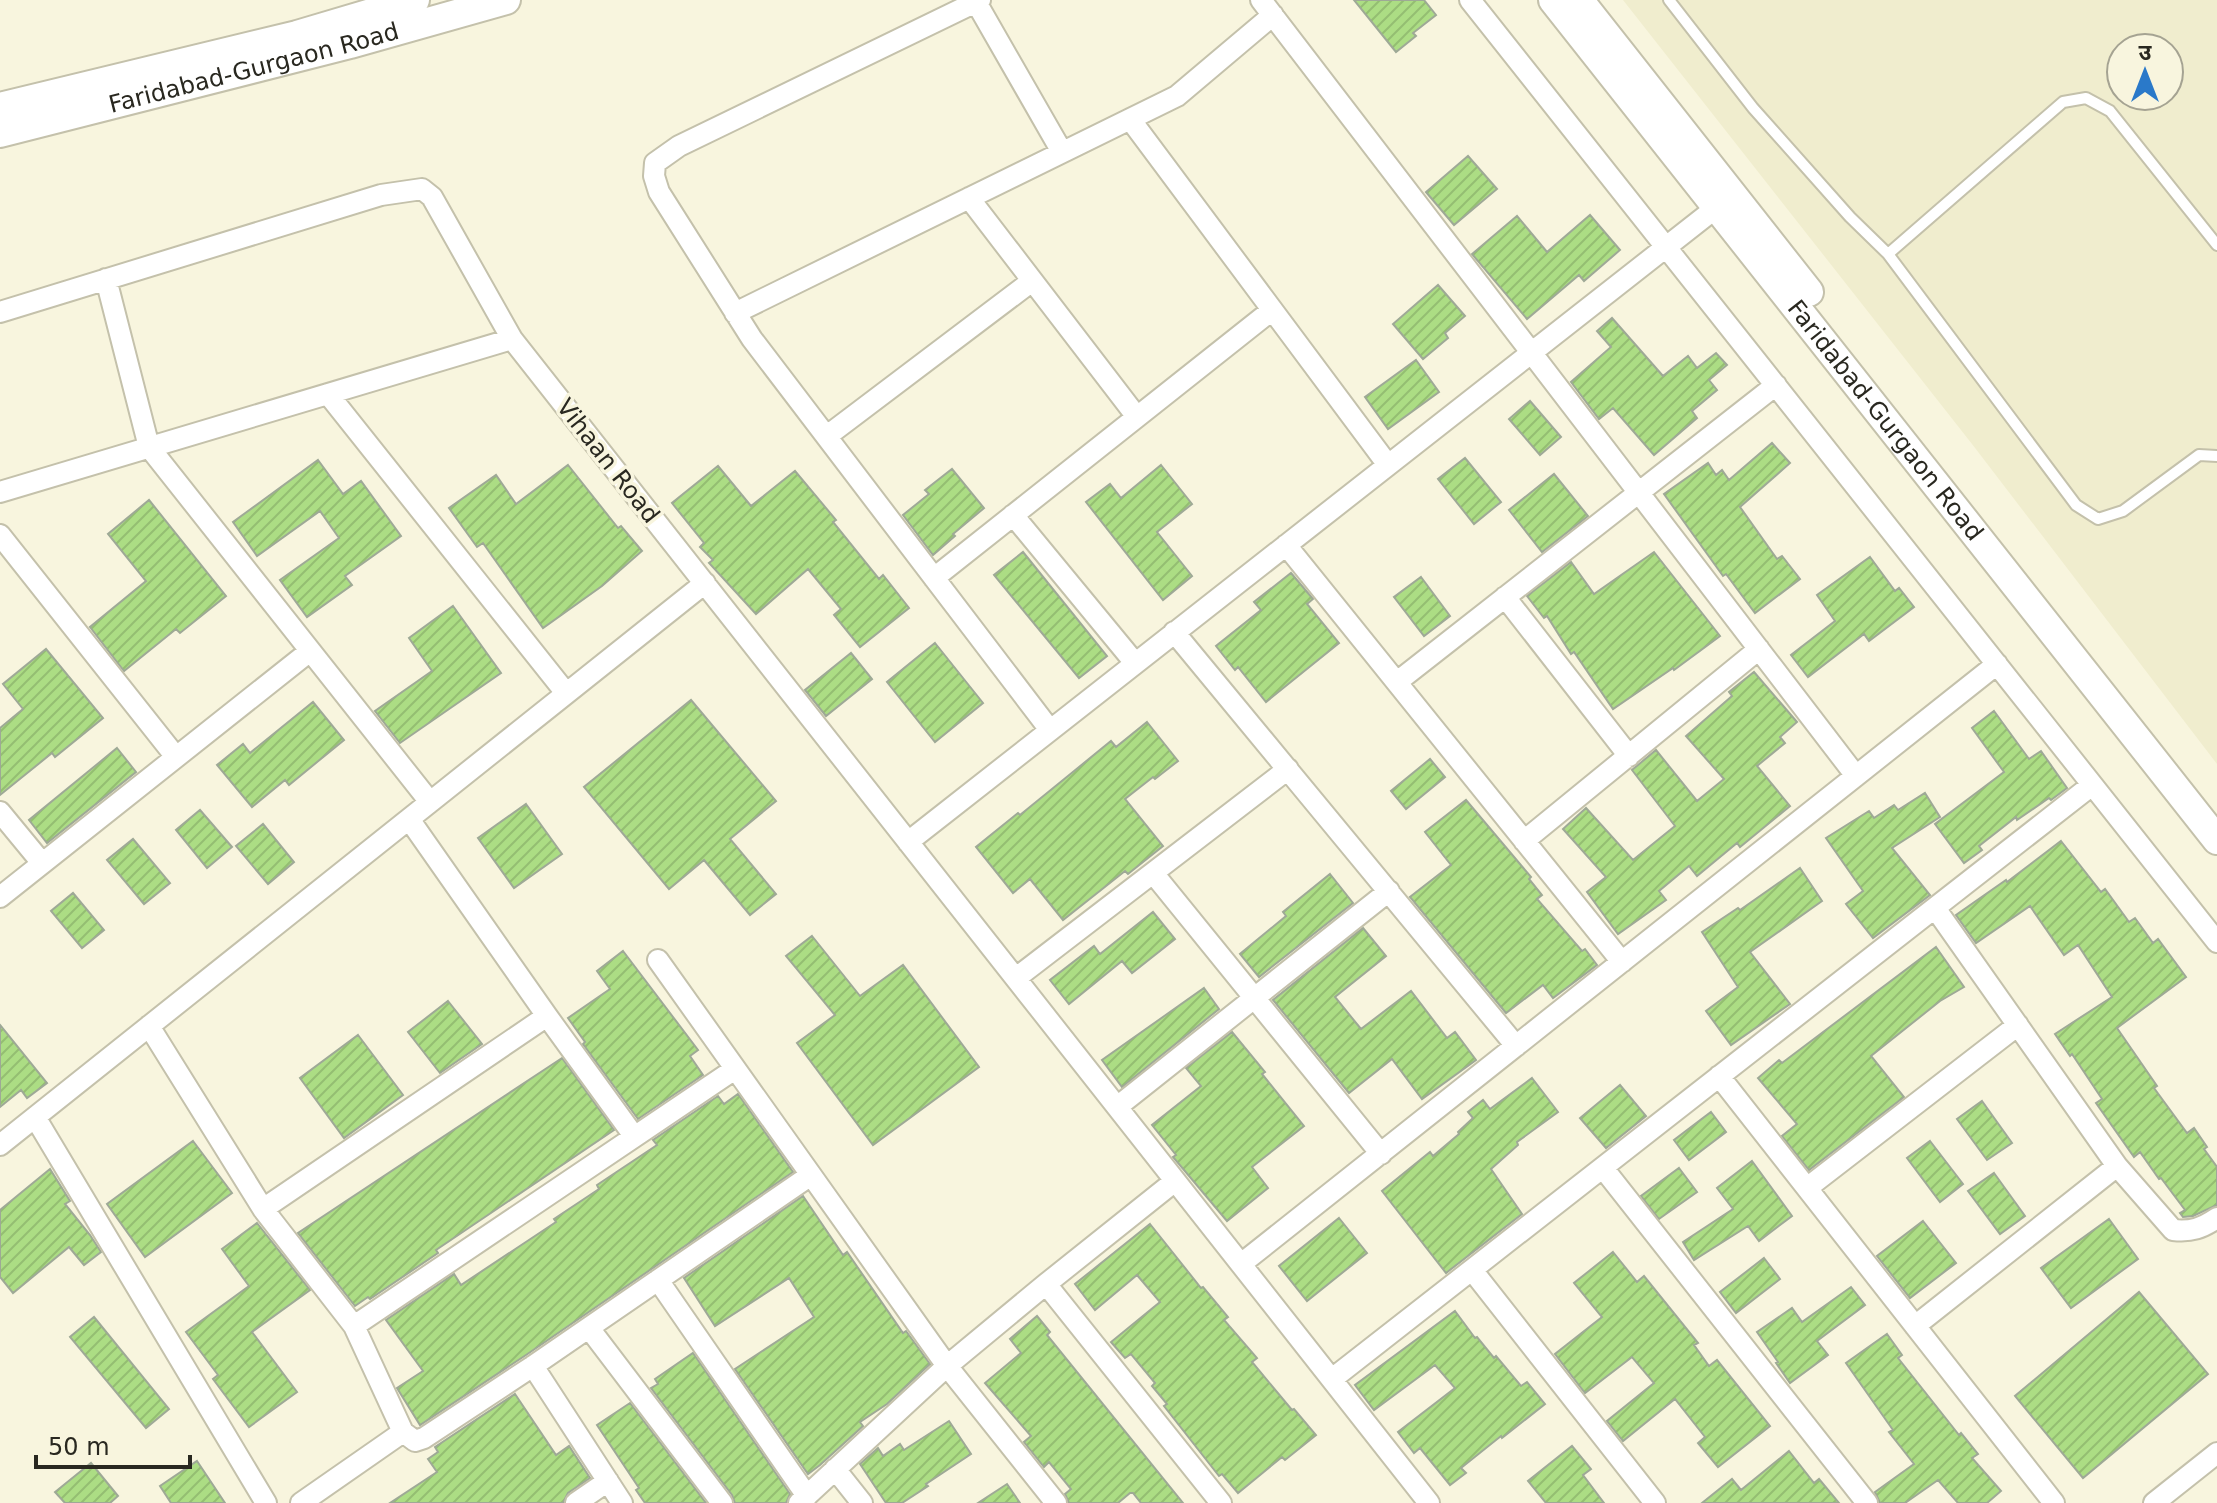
<svg xmlns="http://www.w3.org/2000/svg" width="2217" height="1503" viewBox="0 0 2217 1503" font-family="'DejaVu Sans','Noto Sans Devanagari',sans-serif">
	<style>
		.built { fill: #f0edce; fill-rule: evenodd }
		.building { fill: url(#building-hatch); stroke: #9ea996; stroke-width: 2 }
		.lines { fill: none; stroke-linecap: round; stroke-linejoin: round }
		.service-casing { stroke: #c4c1ab; stroke-width: 14 }
		.minor-casing { stroke: #c4c1ab; stroke-width: 24 }
		.secondary-casing { stroke: #c4c1ab; stroke-width: 32 }
		.service { stroke: #fff; stroke-width: 10 }
		.minor { stroke: #fff; stroke-width: 20 }
		.secondary { stroke: #fff; stroke-width: 28 }
		.labels { text-anchor: middle; stroke-width: 7; stroke-linejoin: round; paint-order: stroke }
		.street-label { font-size: 24px; fill: #292820; stroke: #f8f5de }
	</style>
	<defs>
		<pattern id="building-hatch" width="6" height="6" patternUnits="userSpaceOnUse" patternTransform="scale(2)"><rect width="6" height="6" fill="#acdd84"/><path d="M-1 1l2-2M0 6l6-6M5 7l2-2" fill="none" stroke="#94be72"/></pattern>
	</defs>
	<rect width="100%" height="100%" fill="#f8f5de"/>
	<!-- built -->
	<path class="built" d="M1623,0H2217V764L1972,444ZM2121,48H2169V96H2121Z"/>
	<!-- building -->
	<path class="building" d="M1354,0H1424L1436,15L1413,33L1416,36L1396,52Z
		M1468,156L1497,189L1454,225L1426,192Z
		M1590,215L1620,250L1584,281L1579,275L1527,319L1472,254L1517,216L1547,252Z
		M1438,285L1465,316L1445,333L1448,338L1423,359L1393,324Z
		M1612,318L1663,376L1688,356L1697,368L1716,353L1727,365L1709,380L1717,390L1692,411L1697,418L1654,455L1613,408L1599,419L1571,382L1611,347L1597,331Z
		M1416,360L1439,392L1388,429L1365,397Z
		M1530,401L1561,437L1540,455L1509,419Z
		M1772,443L1790,463L1740,507L1777,559L1782,556L1800,579L1755,613L1726,574L1723,576L1664,494L1708,463L1716,475L1722,470L1729,480Z
		M1465,458L1501,502L1474,524L1438,479Z
		M318,460L343,494L361,481L401,536L345,576L352,585L307,617L280,580L339,538L320,511L257,556L233,522Z
		M568,465L618,528L621,526L642,551L602,586L543,628L483,543L477,547L449,508L496,475L516,504Z
		M1161,465L1192,504L1157,532L1192,576L1163,600L1086,502L1110,484L1121,498Z
		M718,466L751,506L795,471L836,520L833,522L879,579L883,575L909,608L860,647L834,615L841,609L808,569L756,614L709,563L713,560L700,547L704,543L672,503Z
		M952,469L984,508L953,534L955,536L933,555L903,515L929,494L925,490Z
		M1554,474L1588,516L1542,552L1509,510Z
		M149,500L226,596L180,633L176,629L124,671L90,627L146,581L108,534Z
		M1023,552L1107,656L1079,678L994,575Z
		M1654,552L1720,636L1674,670L1673,668L1613,709L1574,652L1571,654L1547,616L1544,618L1527,596L1571,562L1594,594Z
		M1870,557L1895,591L1899,588L1914,607L1869,641L1864,634L1808,677L1791,655L1835,621L1817,595Z
		M1291,573L1313,599L1307,604L1339,643L1266,702L1238,667L1235,670L1216,646L1261,610L1254,602Z
		M1421,577L1450,616L1424,636L1394,597Z
		M453,606L501,673L400,743L375,711L432,671L409,638Z
		M935,643L983,703L935,742L887,682Z
		M46,649L103,718L55,757L52,753L0,795V728L23,709L3,684Z
		M851,653L872,679L826,716L805,690Z
		M1754,672L1797,722L1780,737L1785,743L1757,766L1790,806L1740,847L1737,843L1697,876L1689,866L1659,891L1666,900L1618,934L1587,892L1606,877L1563,829L1586,808L1633,860L1675,826L1632,770L1656,750L1697,801L1724,779L1686,736L1732,696L1729,692Z
		M691,700L776,801L730,839L776,894L750,915L704,860L669,889L584,787Z
		M313,702L344,740L289,785L285,780L252,807L217,765L243,744L250,753Z
		M1994,711L2029,759L2041,751L2067,788L2051,800L2049,798L2017,820L2016,817L1979,846L1982,850L1964,863L1935,824L2004,772L1972,728Z
		M1147,722L1178,761L1155,779L1153,777L1125,799L1163,846L1128,874L1125,871L1063,920L1030,879L1013,893L976,847L1018,813L1020,815L1111,741L1116,747Z
		M117,748L136,772L47,843L29,820Z
		M1430,759L1445,777L1406,809L1391,791Z
		M1925,793L1940,817L1892,848L1930,895L1873,938L1846,904L1863,891L1826,838L1869,811L1874,818L1894,805L1898,810Z
		M1466,800L1531,877L1529,879L1542,895L1537,899L1582,951L1585,949L1597,965L1553,998L1543,985L1506,1013L1410,897L1451,865L1425,832Z
		M526,804L562,854L514,888L478,838Z
		M200,810L232,847L207,868L176,830Z
		M263,824L294,862L268,884L236,846Z
		M133,839L170,883L144,904L107,860Z
		M2061,841L2101,892L2105,889L2129,922L2135,918L2153,943L2158,939L2186,977L2117,1028L2157,1086L2154,1088L2187,1133L2194,1128L2207,1147L2204,1149L2217,1167V1205L2193,1216L2183,1217L2180,1213L2185,1210L2161,1178L2159,1179L2140,1152L2134,1157L2096,1103L2102,1099L2072,1054L2070,1056L2055,1034L2112,997L2078,945L2064,955L2030,906L1976,943L1956,915L2006,880L2007,882Z
		M1800,868L1822,901L1750,952L1790,1004L1731,1045L1706,1011L1738,987L1702,932L1738,908L1740,910Z
		M1330,874L1353,903L1259,977L1240,954L1286,916L1283,912Z
		M73,893L104,930L82,948L51,911Z
		M1153,912L1175,939L1132,973L1122,961L1069,1004L1050,980L1094,946L1100,954Z
		M1363,928L1386,956L1335,997L1361,1029L1411,991L1447,1038L1455,1032L1476,1060L1422,1099L1392,1059L1349,1093L1273,1000Z
		M812,936L860,996L903,965L979,1067L873,1145L797,1043L835,1015L786,956Z
		M1936,947L1964,987L1940,1001L1871,1056L1904,1097L1809,1170L1782,1136L1797,1124L1758,1078L1779,1060L1782,1063Z
		M623,951L698,1050L690,1056L703,1075L638,1119L583,1044L585,1042L568,1018L610,989L597,971Z
		M1204,988L1219,1009L1122,1087L1102,1060Z
		M448,1001L482,1044L440,1073L408,1032Z
		M0,1025L47,1083L27,1098L21,1090L0,1107Z
		M1232,1032L1265,1072L1262,1074L1304,1126L1252,1167L1268,1188L1227,1221L1173,1157L1176,1155L1152,1125L1201,1086L1186,1068Z
		M358,1035L403,1095L344,1138L300,1078Z
		M562,1058L614,1130L436,1250L438,1253L370,1299L368,1297L355,1306L298,1233Z
		M1532,1078L1558,1112L1517,1142L1518,1145L1491,1169L1522,1214L1446,1273L1382,1191L1430,1152L1433,1156L1459,1134L1458,1132L1473,1118L1468,1112L1483,1100L1490,1109Z
		M1620,1085L1646,1116L1606,1148L1580,1118Z
		M738,1094L793,1172L526,1355L420,1425L397,1388L423,1371L386,1320L454,1274L461,1285L556,1222L554,1219L599,1189L597,1185L657,1145L653,1140L718,1096L724,1104Z
		M1982,1101L2012,1143L1987,1160L1957,1119Z
		M1711,1112L1726,1132L1689,1160L1674,1140Z
		M193,1141L232,1193L145,1257L107,1204Z
		M1930,1141L1963,1184L1940,1202L1907,1158Z
		M1752,1161L1792,1216L1759,1241L1748,1226L1694,1260L1683,1242L1733,1209L1717,1188Z
		M1679,1168L1697,1192L1659,1219L1641,1196Z
		M50,1169L70,1201L65,1204L90,1235L101,1252L84,1265L69,1247L13,1293L0,1277V1210Z
		M1994,1173L2025,1216L2000,1234L1968,1191Z
		M803,1196L843,1255L847,1252L903,1333L906,1331L930,1364L887,1404L860,1422L863,1426L820,1465L808,1474L735,1369L814,1317L789,1278L715,1326L684,1278Z
		M1339,1218L1367,1253L1307,1301L1279,1266Z
		M2109,1219L2138,1259L2071,1308L2041,1268Z
		M1923,1221L1956,1263L1910,1298L1877,1256Z
		M257,1223L310,1290L252,1332L297,1392L249,1427L213,1379L218,1375L186,1332L249,1286L222,1249Z
		M1150,1224L1201,1288L1203,1287L1228,1317L1224,1320L1257,1358L1252,1362L1292,1410L1294,1409L1316,1435L1285,1460L1282,1457L1238,1493L1222,1474L1219,1476L1164,1406L1167,1404L1152,1386L1155,1383L1131,1354L1125,1358L1111,1342L1160,1302L1137,1275L1095,1310L1075,1284Z
		M1613,1252L1637,1282L1644,1276L1698,1343L1694,1345L1709,1366L1717,1360L1770,1426L1718,1467L1698,1443L1705,1437L1675,1399L1623,1441L1607,1421L1654,1383L1632,1357L1585,1393L1555,1354L1602,1317L1574,1283Z
		M1764,1258L1780,1279L1736,1313L1720,1292Z
		M1851,1287L1865,1305L1817,1341L1828,1355L1790,1383L1776,1363L1778,1362L1757,1332L1792,1308L1802,1322Z
		M2139,1292L2208,1374L2083,1478L2015,1396Z
		M1455,1311L1475,1338L1477,1337L1494,1358L1496,1356L1521,1386L1527,1382L1545,1404L1502,1438L1501,1436L1461,1468L1466,1473L1450,1485L1420,1448L1414,1453L1398,1432L1455,1388L1435,1365L1374,1410L1355,1385Z
		M1037,1316L1050,1332L1047,1335L1183,1503H1141L1133,1493H1130L1118,1503H1069L1065,1494L1071,1489L1049,1462L1044,1467L1024,1442L1031,1436L985,1383L1021,1353L1010,1339Z
		M94,1317L169,1409L146,1428L70,1337Z
		M1887,1334L1902,1355L1898,1358L1959,1435L1961,1433L1978,1454L1972,1458L2001,1491L1987,1503H1958L1938,1480L1905,1503H1880L1875,1492L1914,1464L1889,1432L1893,1430L1846,1363Z
		M693,1353L790,1494L786,1503H735L732,1495L651,1388L658,1384L655,1379Z
		M515,1394L556,1455L569,1446L590,1478L568,1493L563,1503H390L437,1472L428,1459L438,1452L435,1447Z
		M630,1403L706,1503H645L636,1490L639,1488L597,1425Z
		M949,1421L971,1454L926,1484L928,1486L902,1503H886L860,1464L878,1448L883,1456L900,1444L904,1450Z
		M1572,1446L1591,1469L1583,1475L1604,1503H1546L1528,1481Z
		M1789,1451L1814,1483L1819,1479L1839,1503H1702L1732,1479L1741,1490Z
		M197,1461L225,1503H171L160,1486Z
		M91,1463L118,1496L110,1503H65L55,1492Z
		M1007,1484L1020,1503H978Z"/>
	<g class="lines">
		<defs>
			<path id="service" d="M1669,0L1753,108L1850,217L1888,254L2076,505L2098,519L2123,511L2199,455L2217,456
				M1888,254L2063,102L2086,98L2110,111L2217,245"/>
			<path id="minor" d="M980,0L679,146L655,163L654,176L659,192L752,339L1050,730
				M1261,0L1856,776
				M1470,0L2217,942
				M976,2L1062,152
				M1130,119L1388,465
				M969,198L1137,417
				M106,279L149,447L430,802
				M0,312L381,195L422,189L432,197L512,339L1429,1503
				M735,313L1177,96L1273,15
				M328,394L566,693
				M827,436L1032,281
				M0,492L512,339
				M1013,515L1135,663
				M0,535L176,757
				M1286,545L1622,962
				M934,578L1272,310
				M1505,597L1629,756
				M1174,632L1516,1046
				M1397,682L1776,385
				M0,812L42,863
				M409,819L547,1016L634,1136
				M1524,841L1759,649
				M908,842L1726,200
				M1153,873L1381,1154
				M0,897L310,651
				M1935,908L2117,1166L2173,1230C2192,1232 2202,1228 2217,1218
				M658,960L947,1366L1056,1503
				M1016,978L1288,769
				M149,1026L263,1209L354,1326L403,1432L415,1441L424,1438L533,1366L811,1175
				M1719,1076L2054,1503
				M1117,1107L1389,891
				M35,1117L266,1503
				M0,1145L705,583
				M1603,1168L1867,1503
				M1807,1188L2018,1025
				M263,1209L547,1016
				M1241,1264L1997,664
				M1472,1270L1655,1503
				M658,1280L807,1496
				M1046,1284L1221,1503
				M354,1326L735,1069
				M1915,1326L2117,1166
				M589,1328L722,1503
				M533,1366L622,1503
				M1332,1379L2092,785
				M835,1469L862,1503
				M301,1503L403,1432
				M576,1503L608,1481
				M799,1503L947,1366L1046,1284L1175,1181
				M2154,1503L2217,1453"/>
			<g id="secondary">
				<path id="s1" d="M1553,0L2217,840"/>
				<path d="M1579,0L1809,292"/>
				<path d="M0,107L297,35L415,0"/>
				<path id="s2" d="M0,133L350,44L506,0"/>
			</g>
		</defs>
		<!-- service casing -->
		<use href="#service" class="service-casing"/>
		<!-- minor casing -->
		<use href="#minor" class="minor-casing"/>
		<!-- secondary casing -->
		<use href="#secondary" class="secondary-casing"/>
		<!-- service -->
		<use href="#service" class="service"/>
		<!-- minor -->
		<use href="#minor" class="minor"/>
		<!-- secondary -->
		<use href="#secondary" class="secondary"/>
	</g>
	<g class="labels">
		<!-- street labels -->
		<g class="street-label">
			<text dy="8" stroke="none"><textPath href="#s2" startOffset="262">Faridabad-Gurgaon Road</textPath></text>
			<text dy="8" stroke="none"><textPath href="#s1" startOffset="536">Faridabad-Gurgaon Road</textPath></text>
			<text transform="translate(608 461) rotate(52)" y="8">Vihaan Road</text>
		</g>
	</g>
	<!-- north arrow -->
	<g transform="translate(2145 72)"><circle r="38" fill="#f8f5de" stroke="#a5a392" stroke-width="2"/>
	<path d="M0-6L14 30L0 20L-14 30Z" fill="#2a79c9"/>
	<text y="-12" font-size="22" font-weight="bold" text-anchor="middle" fill="#292820">उ</text>
	</g>
	<!-- scale -->
	<path d="M36 1455v12h154v-12" fill="none" stroke="#292820" stroke-width="4"/>
	<text x="48" y="1455" font-size="24" fill="#292820" stroke="#f8f5de" stroke-width="6" paint-order="stroke">50 m</text>
</svg>
